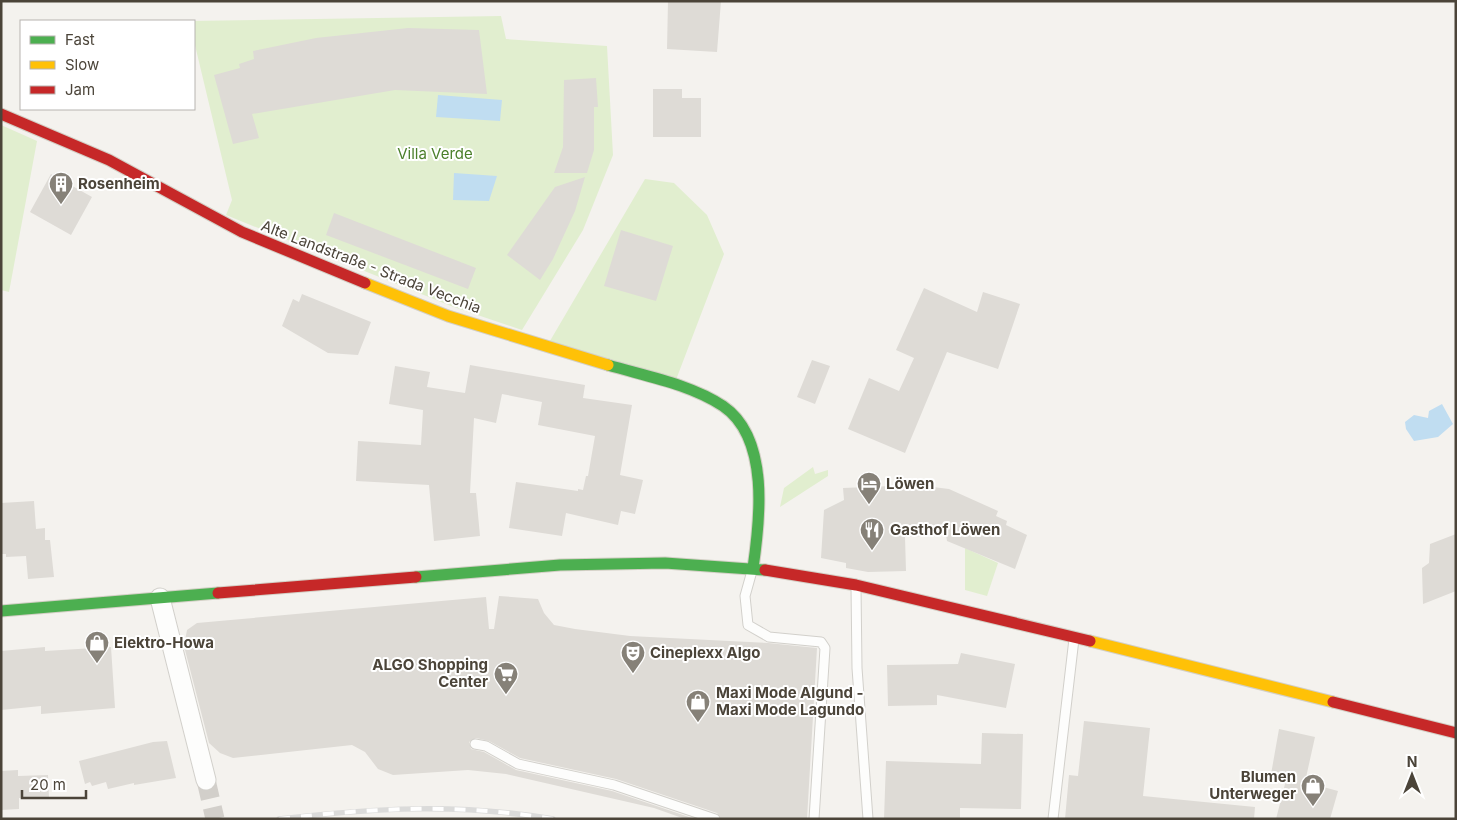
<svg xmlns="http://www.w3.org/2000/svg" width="1457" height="820" viewBox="0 0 1457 820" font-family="Inter,sans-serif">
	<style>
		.green { fill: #e1eecf }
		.water { fill: #c0ddf1 }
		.building { fill: #dedbd6 }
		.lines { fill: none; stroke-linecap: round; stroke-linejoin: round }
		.street-tunnel { stroke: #d2cfca; stroke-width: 19; stroke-dasharray: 19 9; stroke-linecap: butt }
		.lane-casing { stroke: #d2d0cb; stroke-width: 11 }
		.street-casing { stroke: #d2d0cb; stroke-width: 21 }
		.fast-casing { stroke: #d3cfc5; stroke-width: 13 }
		.slow-casing { stroke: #d3cfc5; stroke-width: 13 }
		.jam-casing { stroke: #d3cfc5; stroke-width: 13 }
		.lane { stroke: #fdfdfc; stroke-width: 9 }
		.street { stroke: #fdfdfc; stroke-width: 19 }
		.fast { stroke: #4caf50; stroke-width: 11 }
		.slow { stroke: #ffc107; stroke-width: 11 }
		.jam { stroke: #c62828; stroke-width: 11 }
		.rail-casing { stroke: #dbdbda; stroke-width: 5.5 }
		.rail { stroke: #fff; stroke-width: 4; stroke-dasharray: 11; stroke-linecap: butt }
		.labels { text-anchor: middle; stroke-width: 4; stroke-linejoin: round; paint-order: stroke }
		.park-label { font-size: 15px; fill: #4a7f2a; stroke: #fff }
		.poi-label { font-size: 15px; font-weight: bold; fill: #4b4439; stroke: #fff; text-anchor: start }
		.street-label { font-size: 15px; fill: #4b4439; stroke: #fff }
	</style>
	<rect width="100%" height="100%" fill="#f4f2ee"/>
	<!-- green -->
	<path class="green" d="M501,16L506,39L607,46L613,155L583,230L522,330L451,306L226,215L232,200L194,41V21H189Z
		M1,125L37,141L9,292L1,290Z
		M645,179L674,183L707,215L724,254L674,385L547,346Z
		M813,467L815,474L828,470V476L780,507L784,488Z
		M965,548L998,563L987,596L965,590Z"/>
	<!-- water -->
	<path class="water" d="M438,95L502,100L500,121L436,117Z
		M454,173L497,176L489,201L453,200Z
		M1442,404L1453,424L1438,437L1414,441L1406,429L1405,422L1414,415L1428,418L1429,411Z"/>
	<!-- building -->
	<path class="building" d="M668,1H721L717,52L667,49Z
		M408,28L479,30L487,94L395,90L252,114L259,138L233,144L214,75L240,68L239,64L254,59L253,51L316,38Z
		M596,78L598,107H594V150L587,173H554L563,147L564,80Z
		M653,89H682V98H701V137H653Z
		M51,174L92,197L71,235L30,212Z
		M585,177L575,211L553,259L540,280L507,255L555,187Z
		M334,213L476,268L468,289L326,235Z
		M621,230L673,246L656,301L604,286Z
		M924,288L977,312L983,292L1020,304L998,369L947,352L905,453L848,429L869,378L899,391L914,358L896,350Z
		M302,294L371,322L358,355L328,353L282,326L293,299L299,302Z
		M812,360L830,366L815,404L797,397Z
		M470,365L585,385L583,398L632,405L620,475L643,480L635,514L621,511L618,525L566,513L562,536L509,528L516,482L578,491V489L583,490L586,476H588L595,436L538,425L542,402L502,394L496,423L474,418L470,493H476L480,536L434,541L429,485L356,481L358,441L421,445L423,410L389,404L395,366L430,372L427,387L465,393Z
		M917,485L949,489L998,511L996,516L1007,521L1006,525L1027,535L1015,569L947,541L946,535L905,537L906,571L868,572L846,568V563L821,558L824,510L844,500L843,488Z
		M34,501L36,529L45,528V540H50L54,577L28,579L26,556L6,557V554H1V503Z
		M1456,534V591L1423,604L1422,568L1429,563L1430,544Z
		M499,596L538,599L544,613L554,625L575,629L630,636L768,643L817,648L807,819H721L717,813L616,779L520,758L489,741L476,738L469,742L471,749L484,752L516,770L612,791L695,819H685L654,808L506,774L468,770L393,775L378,769L365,752L352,745L233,758L220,753L209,743L184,646L187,630L197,623L486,597L489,629H494Z
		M45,647V651L111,647L115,708L41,714V706L1,710V651Z
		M961,653L1015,664L1006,708L937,695V705L888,706L887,665L958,664Z
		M1084,721L1150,728L1143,796L1255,807L1254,819H1065L1069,775L1078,776Z
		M1279,729L1315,737L1305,782L1338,791L1330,819H1276L1285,784L1270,780Z
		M982,733L1023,734L1021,809L960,808V819H884L886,761L981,764Z
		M167,741L176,778L134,785V783L108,789L106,782L92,786L90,782L85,784L79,761L153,742Z
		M18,770V776L48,775L49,797L19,798V809L1,810V771Z"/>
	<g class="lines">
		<!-- street-tunnel -->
		<path class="street-tunnel" d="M206,780L215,819"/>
		<defs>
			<path id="lane" d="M752,571L745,596L748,625L769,637L821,642L825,648L814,819
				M856,587L857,668L868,819
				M475,744L486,746L518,764L614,785L715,819
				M1053,819L1074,639"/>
			<path id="street" d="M160,598L206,780"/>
			<path id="fast" d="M608,365C645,376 690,384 723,406C770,438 760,520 753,568
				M416,577L560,565L665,563L765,570
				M1,611L218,593"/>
			<path id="slow" d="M365,283L448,316L608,365
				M1090,641L1333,702"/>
			<path id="jam" d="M1,114L109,160L242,232L365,283
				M765,570L856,585L1090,641
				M218,593L416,577
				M1333,702L1456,733"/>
		</defs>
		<!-- lane casing -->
		<use href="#lane" class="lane-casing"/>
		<!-- street casing -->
		<use href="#street" class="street-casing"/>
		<!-- fast casing -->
		<use href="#fast" class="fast-casing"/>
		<!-- slow casing -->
		<use href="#slow" class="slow-casing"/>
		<!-- jam casing -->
		<use href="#jam" class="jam-casing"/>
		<!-- lane -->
		<use href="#lane" class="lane"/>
		<!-- street -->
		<use href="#street" class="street"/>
		<!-- fast -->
		<use href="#fast" class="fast"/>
		<!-- slow -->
		<use href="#slow" class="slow"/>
		<!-- jam -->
		<use href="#jam" class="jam"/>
		<defs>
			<path id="rail" d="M279,819C374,808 458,803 553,819"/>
		</defs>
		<!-- rail casing -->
		<use href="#rail" class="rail-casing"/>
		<!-- rail -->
		<use href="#rail" class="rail"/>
	</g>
	<!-- icons -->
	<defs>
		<symbol id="building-pin" viewBox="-11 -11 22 30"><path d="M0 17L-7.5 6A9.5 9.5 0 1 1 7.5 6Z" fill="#868178" stroke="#fff"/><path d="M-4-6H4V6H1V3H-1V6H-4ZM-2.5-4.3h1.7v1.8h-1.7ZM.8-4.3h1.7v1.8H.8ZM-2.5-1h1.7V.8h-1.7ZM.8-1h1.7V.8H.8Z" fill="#fff"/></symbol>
		<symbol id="hotel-pin" viewBox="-11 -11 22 30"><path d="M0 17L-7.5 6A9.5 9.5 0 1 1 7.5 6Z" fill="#868178" stroke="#fff"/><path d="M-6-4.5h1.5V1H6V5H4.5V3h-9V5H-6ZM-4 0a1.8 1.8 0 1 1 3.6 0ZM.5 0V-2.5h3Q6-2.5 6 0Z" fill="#fff"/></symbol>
		<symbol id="restaurant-pin" viewBox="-11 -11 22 30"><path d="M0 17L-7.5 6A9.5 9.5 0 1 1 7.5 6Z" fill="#868178" stroke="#fff"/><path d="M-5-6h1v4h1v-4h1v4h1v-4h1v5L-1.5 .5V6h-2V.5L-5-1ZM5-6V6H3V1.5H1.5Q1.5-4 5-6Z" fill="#fff"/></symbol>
		<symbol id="shop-pin" viewBox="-11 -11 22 30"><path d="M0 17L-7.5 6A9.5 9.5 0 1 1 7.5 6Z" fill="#868178" stroke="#fff"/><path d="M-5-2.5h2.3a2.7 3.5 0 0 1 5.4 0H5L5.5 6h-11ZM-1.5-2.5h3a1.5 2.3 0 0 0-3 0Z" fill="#fff"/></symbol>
		<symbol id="theatre-pin" viewBox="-11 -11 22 30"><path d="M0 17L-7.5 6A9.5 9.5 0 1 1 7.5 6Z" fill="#868178" stroke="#fff"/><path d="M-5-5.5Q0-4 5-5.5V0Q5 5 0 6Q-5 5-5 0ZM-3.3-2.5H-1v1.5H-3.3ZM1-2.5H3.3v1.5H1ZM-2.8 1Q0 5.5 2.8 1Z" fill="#fff"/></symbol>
		<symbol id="supermarket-pin" viewBox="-11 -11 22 30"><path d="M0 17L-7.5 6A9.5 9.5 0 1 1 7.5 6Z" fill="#868178" stroke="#fff"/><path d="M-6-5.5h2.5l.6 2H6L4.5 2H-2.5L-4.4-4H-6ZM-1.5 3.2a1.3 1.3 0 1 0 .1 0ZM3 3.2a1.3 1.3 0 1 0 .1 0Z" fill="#fff"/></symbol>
	</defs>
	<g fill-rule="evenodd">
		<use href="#building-pin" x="47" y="170" width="28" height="38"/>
		<use href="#hotel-pin" x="855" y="470" width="28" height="38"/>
		<use href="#restaurant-pin" x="858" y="516" width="28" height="38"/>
		<use href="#shop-pin" x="83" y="629" width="28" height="38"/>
		<use href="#theatre-pin" x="619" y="639" width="28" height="38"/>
		<use href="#supermarket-pin" x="492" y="660" width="28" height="38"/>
		<use href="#shop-pin" x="684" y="688" width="28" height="38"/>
		<use href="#shop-pin" x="1299" y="772" width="28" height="38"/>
	</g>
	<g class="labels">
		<!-- park labels -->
		<g class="park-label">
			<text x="435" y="159">Villa Verde</text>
		</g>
		<!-- poi labels -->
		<g class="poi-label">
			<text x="78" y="189">Rosenheim</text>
			<text x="886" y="489">Löwen</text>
			<text x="890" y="535">Gasthof Löwen</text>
			<text x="114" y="648">Elektro-Howa</text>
			<text x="650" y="658">Cineplexx Algo</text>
			<text x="488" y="670" text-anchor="end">ALGO Shopping<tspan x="488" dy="17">Center</tspan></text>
			<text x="716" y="698">Maxi Mode Algund -<tspan x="716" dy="17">Maxi Mode Lagundo</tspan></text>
			<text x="1296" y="782" text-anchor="end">Blumen<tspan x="1296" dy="17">Unterweger</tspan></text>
		</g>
		<!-- street labels -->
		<g class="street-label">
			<text transform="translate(371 267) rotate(21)" y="5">Alte Landstraße - Strada Vecchia</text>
		</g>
	</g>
	<!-- border -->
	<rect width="1457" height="820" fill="none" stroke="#4b4439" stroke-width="5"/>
	<!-- legend -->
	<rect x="20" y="20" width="175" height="90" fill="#ffffff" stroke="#b7b4b0"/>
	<rect x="30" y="36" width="25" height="8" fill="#4caf50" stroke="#b7b4b0"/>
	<text x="65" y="45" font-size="15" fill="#4b4439">Fast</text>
	<rect x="30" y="61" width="25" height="8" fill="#ffc107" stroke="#b7b4b0"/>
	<text x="65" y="70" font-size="15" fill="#4b4439">Slow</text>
	<rect x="30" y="86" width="25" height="8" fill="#c62828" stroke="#b7b4b0"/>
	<text x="65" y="95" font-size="15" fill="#4b4439">Jam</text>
	<!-- north arrow -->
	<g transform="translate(1412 775)" stroke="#ffffff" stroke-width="4" paint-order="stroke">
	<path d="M0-4L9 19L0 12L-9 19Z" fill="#4b4439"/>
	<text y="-8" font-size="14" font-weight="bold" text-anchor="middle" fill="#4b4439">N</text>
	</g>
	<!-- scale -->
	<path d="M22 790v8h64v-8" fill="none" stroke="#4b4439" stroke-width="2.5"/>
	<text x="30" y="790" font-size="15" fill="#4b4439" stroke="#ffffff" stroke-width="4" paint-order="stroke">20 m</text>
</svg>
